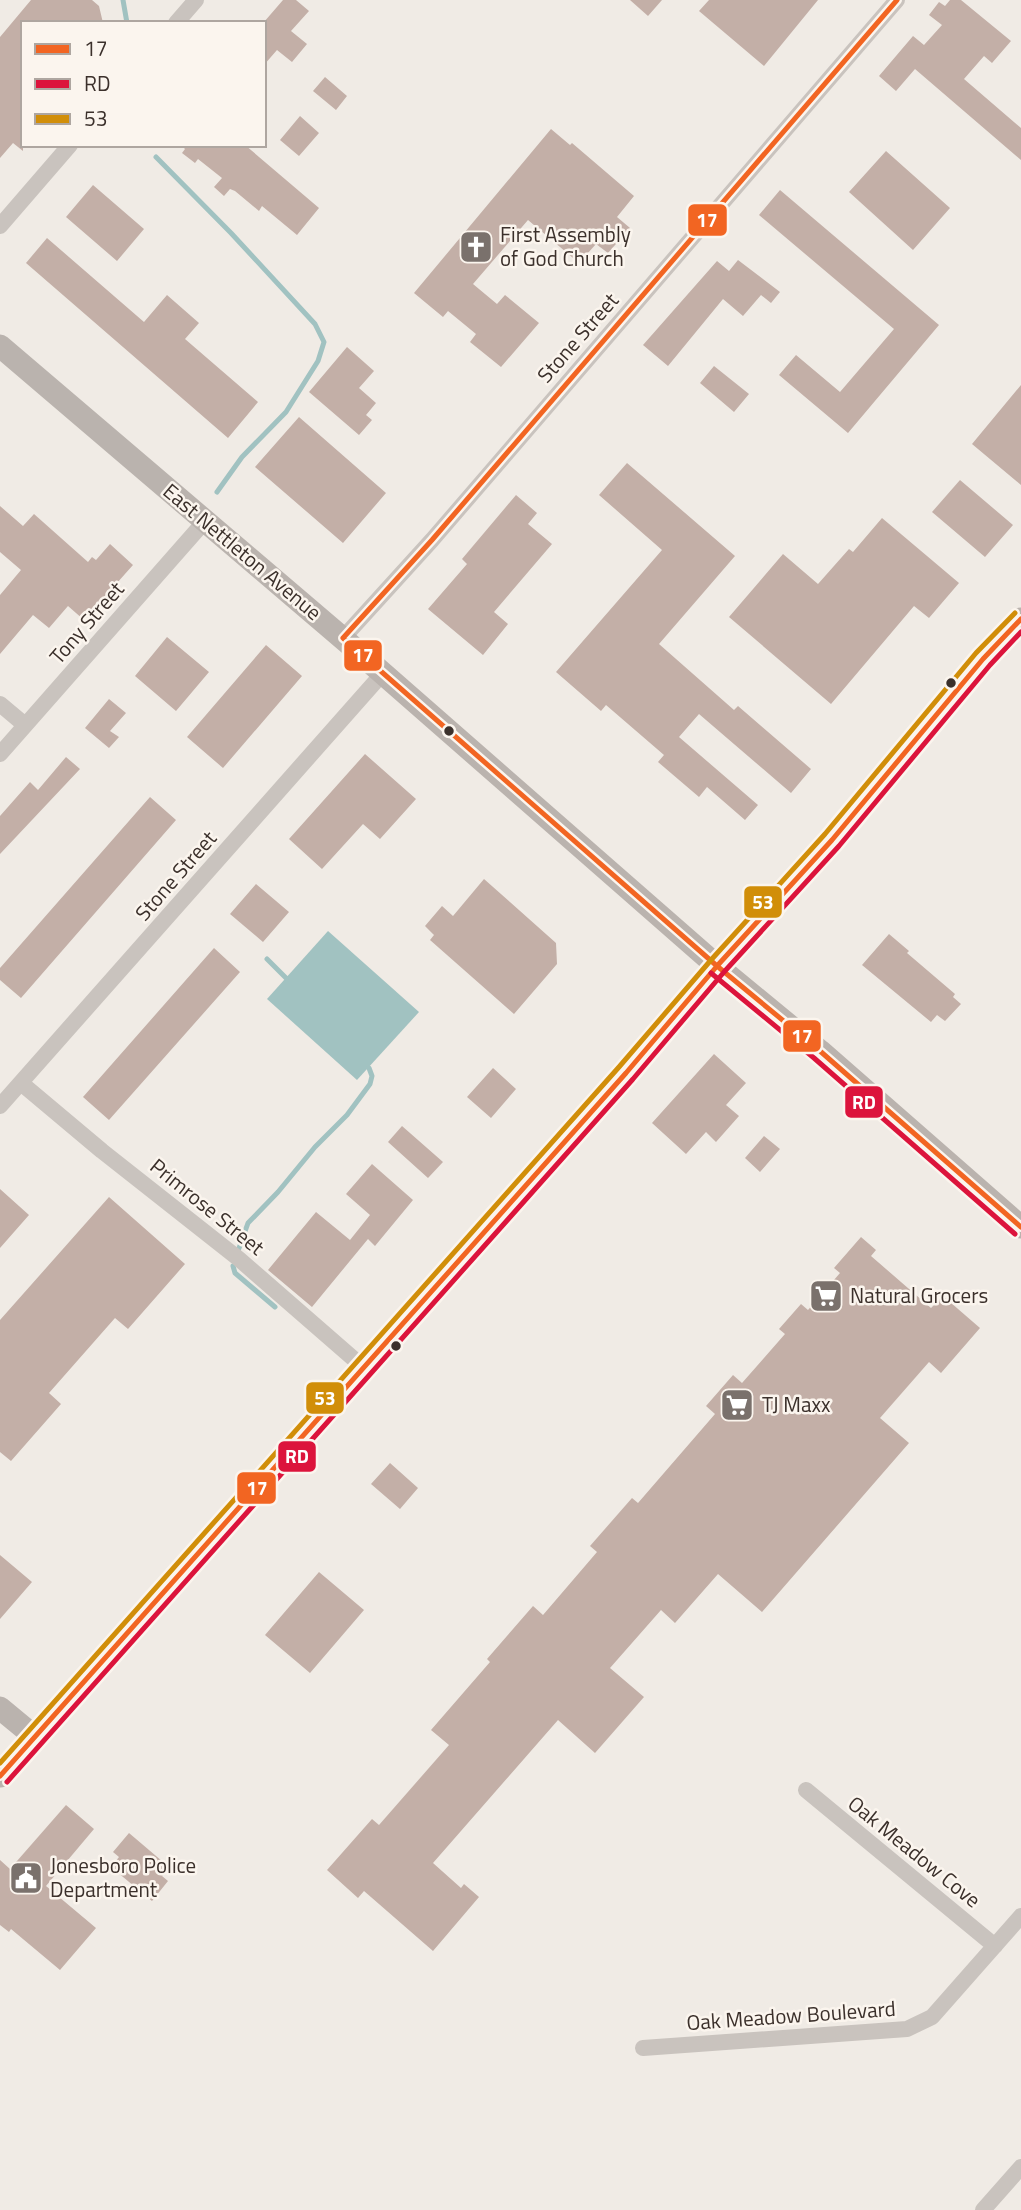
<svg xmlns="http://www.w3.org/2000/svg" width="1021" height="2210" viewBox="0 0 1021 2210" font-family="'Titillium Web',sans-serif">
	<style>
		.water { fill: #a1c2c1 }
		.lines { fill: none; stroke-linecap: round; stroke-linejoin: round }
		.stream { stroke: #a1c2c1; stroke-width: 5 }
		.building { fill: #c3afa7 }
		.street { stroke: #c9c3be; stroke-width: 16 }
		.secondary { stroke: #bab3ae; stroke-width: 23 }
		.bus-1-casing { stroke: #fbf5ee; stroke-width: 10 }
		.bus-2-casing { stroke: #fbf5ee; stroke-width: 10 }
		.bus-3-casing { stroke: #fbf5ee; stroke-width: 10 }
		.bus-1 { stroke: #f26522; stroke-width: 5 }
		.bus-2 { stroke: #dc143c; stroke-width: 5 }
		.bus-3 { stroke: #d18e09; stroke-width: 5 }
		.bus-dot { fill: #3b302b; stroke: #fbf5ee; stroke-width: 2.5 }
		.labels { text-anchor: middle; stroke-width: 5; stroke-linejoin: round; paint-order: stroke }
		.poi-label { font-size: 21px; fill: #3b302b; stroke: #fbf5ee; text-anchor: start }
		.street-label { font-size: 21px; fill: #3b302b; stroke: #fbf5ee }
		.line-badge { stroke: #fbf5ee; stroke-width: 2.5 }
		.badge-label { font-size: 19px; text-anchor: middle; font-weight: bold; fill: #fff }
	</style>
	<rect width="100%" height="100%" fill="#f0ebe5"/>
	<!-- water -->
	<path class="water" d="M328,931L419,1012L357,1080L267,999Z"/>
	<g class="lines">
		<!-- stream -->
		<path class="stream" d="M123,0L127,23
			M156,157L231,233L315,324L324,342L318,361L286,412L242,457L217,492
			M267,959L286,978
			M238,1251L248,1223L278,1192L315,1147L347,1115L370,1084L372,1076L369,1068
			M233,1266L235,1273L275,1307"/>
	</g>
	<!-- building -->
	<path class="building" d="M31,0H92L99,6L103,23H23V151L13,143L0,158V37Z
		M283,0H296L309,11L291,31L307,44L292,62L277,50L264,65V22Z
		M630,0H662L648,16Z
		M709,0H818L764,66L699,11Z
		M950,0H961L1011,41L992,63L984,56L964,79L1021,128V160L915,69L896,91L879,76L913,36L924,45L942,25L929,15L939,2L945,6Z
		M325,77L347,96L336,110L313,91Z
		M300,116L319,133L299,156L280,140Z
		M551,129L570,145L572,143L634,196L617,217L630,228L608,253L596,244L579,263L528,220L473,284L497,304L505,295L539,323L501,367L470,342L476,334L448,311L443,317L414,293Z
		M181,145H245L319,208L297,235L262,206L259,211L235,191L230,189L224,196L214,187L222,178L198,159L195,163L182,153L185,149Z
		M886,151L950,208L913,250L849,192Z
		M93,185L144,229L117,261L66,217Z
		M780,190L939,325L848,433L779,375L796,355L840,392L894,329L759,215Z
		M47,238L144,322L167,295L199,323L185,339L258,402L228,438L26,263Z
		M738,260L780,292L771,303L761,295L743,316L723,299L668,366L643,345L717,261L729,271Z
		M347,347L374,371L359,388L376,403L366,415L372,420L359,435L309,392Z
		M714,366L749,394L734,412L700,383Z
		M1021,385V485L972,444Z
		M299,417L386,493L343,543L255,467Z
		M627,463L735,556L659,644L734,710L738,706L811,769L791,793L699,714L679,737L758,805L745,820L707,787L699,797L658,762L664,755L606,705L601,711L556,672L662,550L599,495Z
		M960,480L1013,525L985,557L932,512Z
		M516,495L537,513L528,524L552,544L494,612L508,624L483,655L428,609L467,564L462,559Z
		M0,506L23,526L34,514L88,562L92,557L96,560L110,544L133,565L84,620L68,606L49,628L33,615L0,654V595L21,570L0,552Z
		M882,518L959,583L929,618L914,606L831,704L729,617L783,554L818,584L849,549L853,552Z
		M167,637L209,672L176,711L135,676Z
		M266,645L302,676L223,768L187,737Z
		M109,699L126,713L110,731L119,737L109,748L85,728Z
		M365,754L416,799L380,839L363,824L322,869L289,839Z
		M66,757L80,769L0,854V816L30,782L38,790Z
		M150,797L176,820L21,998L0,980V968Z
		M484,879L556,943L557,964L514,1014L430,940L434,935L425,926L442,906L453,916Z
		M256,884L289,912L263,942L230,914Z
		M889,934L909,951L907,953L955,994L953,997L961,1004L945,1021L937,1015L931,1022L862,965Z
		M214,948L240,972L109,1120L83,1097Z
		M714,1054L746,1083L726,1105L739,1116L716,1142L706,1132L686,1154L652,1123Z
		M493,1068L516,1089L491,1118L467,1097Z
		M402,1126L443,1162L428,1178L388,1142Z
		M764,1136L780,1149L760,1172L745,1158Z
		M372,1164L413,1200L375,1246L368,1239L312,1307L268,1270L316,1212L350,1240L370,1215L346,1194Z
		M0,1189L29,1215L0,1248Z
		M109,1197L185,1264L128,1329L115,1318L49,1393L61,1404L11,1461L0,1452V1320Z
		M861,1237L876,1250L871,1256L931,1308L943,1296L980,1328L941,1373L929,1362L880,1418L909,1443L762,1612L718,1574L675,1623L661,1610L610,1668L644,1697L595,1753L558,1720L433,1863L461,1888L464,1884L479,1897L433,1951L364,1891L358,1898L327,1870L372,1819L379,1825L449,1745L431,1730L490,1662L487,1659L533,1606L543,1615L597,1552L590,1546L632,1498L638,1503L715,1414L706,1406L733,1375L742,1383L785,1334L779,1329L801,1304L808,1310L840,1273L834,1268Z
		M390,1463L418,1488L400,1509L371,1484Z
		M0,1555L32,1582L0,1619Z
		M319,1572L364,1610L310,1673L265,1635Z
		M66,1805L94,1829L46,1886L96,1928L60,1970L11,1929L9,1932L0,1925V1860L10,1869Z
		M129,1833L169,1867L162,1876L168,1881L152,1901L111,1867L119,1857L113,1852Z"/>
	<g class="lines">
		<!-- street -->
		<path class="street" d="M176,23L196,0
			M0,226L70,145
			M343,638L432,540L897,0
			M0,704L25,725
			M0,754L205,521
			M21,1083L102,1151L239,1259L363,1367
			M0,1106L383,673
			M806,1790L995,1946
			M643,2048L907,2029L932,2017L1021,1916
			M983,2210L1021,2167"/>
		<!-- secondary -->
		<path class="secondary" d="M0,346L347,642L717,966L820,1051L1021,1227
			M0,1708L35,1737
			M0,1776L626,1073L717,966L832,840L983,659L1021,619"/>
		<defs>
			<path id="bus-1" d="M897,0L432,540L343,638L717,966L820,1051L1021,1227
				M0,1776L626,1073L717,966L832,840L983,659L1021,619"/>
			<path id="bus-2" d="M711,973L814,1058L1015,1234
				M7,1782L633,1079L724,972L839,846L990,665L1021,632"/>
			<path id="bus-3" d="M0,1763L619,1067L711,960L825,834L976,653L1015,613"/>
		</defs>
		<!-- bus-1 casing -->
		<use href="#bus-1" class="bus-1-casing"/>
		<!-- bus-2 casing -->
		<use href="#bus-2" class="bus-2-casing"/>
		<!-- bus-3 casing -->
		<use href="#bus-3" class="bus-3-casing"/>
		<!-- bus-1 -->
		<use href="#bus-1" class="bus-1"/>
		<!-- bus-2 -->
		<use href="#bus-2" class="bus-2"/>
		<!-- bus-3 -->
		<use href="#bus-3" class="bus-3"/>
	</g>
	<!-- icons -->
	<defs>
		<symbol id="church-square" viewBox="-11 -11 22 22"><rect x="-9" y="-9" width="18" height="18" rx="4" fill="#7a716c" stroke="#fbf5ee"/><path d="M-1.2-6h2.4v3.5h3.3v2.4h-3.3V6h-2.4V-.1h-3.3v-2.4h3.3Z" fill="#fff"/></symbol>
		<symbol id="supermarket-square" viewBox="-11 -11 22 22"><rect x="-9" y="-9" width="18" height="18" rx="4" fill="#7a716c" stroke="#fbf5ee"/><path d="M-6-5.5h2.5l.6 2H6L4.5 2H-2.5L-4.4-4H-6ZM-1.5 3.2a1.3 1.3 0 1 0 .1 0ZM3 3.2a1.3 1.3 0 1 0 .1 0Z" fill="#fff"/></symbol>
		<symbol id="civic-square" viewBox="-11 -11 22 22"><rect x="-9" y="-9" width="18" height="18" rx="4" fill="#7a716c" stroke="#fbf5ee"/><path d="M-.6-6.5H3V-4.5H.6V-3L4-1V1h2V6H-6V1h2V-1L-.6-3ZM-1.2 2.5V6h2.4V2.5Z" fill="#fff"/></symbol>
	</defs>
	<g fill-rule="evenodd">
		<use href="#church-square" x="457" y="228" width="38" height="38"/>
		<use href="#supermarket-square" x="807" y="1277" width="38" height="38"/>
		<use href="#supermarket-square" x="718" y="1386" width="38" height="38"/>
		<use href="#civic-square" x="7" y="1859" width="38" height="38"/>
	</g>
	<!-- markers -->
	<g class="bus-dot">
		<circle cx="951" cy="683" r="6"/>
		<circle cx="449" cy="731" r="6"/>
		<circle cx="396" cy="1346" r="6"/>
	</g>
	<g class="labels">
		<!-- poi labels -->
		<g class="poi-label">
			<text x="500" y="242">First Assembly<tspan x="500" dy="24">of God Church</tspan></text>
			<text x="850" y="1303">Natural Grocers</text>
			<text x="762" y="1412">TJ Maxx</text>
			<text x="50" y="1873">Jonesboro Police<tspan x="50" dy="24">Department</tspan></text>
		</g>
		<!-- street labels -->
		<g class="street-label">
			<text transform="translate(578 338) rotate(-49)" y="7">Stone Street</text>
			<text transform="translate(242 552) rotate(40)" y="7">East Nettleton Avenue</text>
			<text transform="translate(87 623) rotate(-49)" y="7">Tony Street</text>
			<text transform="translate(176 876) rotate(-49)" y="7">Stone Street</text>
			<text transform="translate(207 1207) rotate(39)" y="7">Primrose Street</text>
			<text transform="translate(914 1852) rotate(39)" y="7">Oak Meadow Cove</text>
			<text transform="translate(791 2016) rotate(-4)" y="7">Oak Meadow Boulevard</text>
		</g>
	</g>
	<g class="line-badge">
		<rect x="687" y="203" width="41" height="34" rx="7" fill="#f26522"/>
		<rect x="343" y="639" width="40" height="33" rx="7" fill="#f26522"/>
		<rect x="743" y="885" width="40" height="34" rx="7" fill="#d18e09"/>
		<rect x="782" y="1019" width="40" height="34" rx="7" fill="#f26522"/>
		<rect x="844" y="1085" width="40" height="34" rx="7" fill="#dc143c"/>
		<rect x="305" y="1381" width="40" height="34" rx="7" fill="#d18e09"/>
		<rect x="277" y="1440" width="40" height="33" rx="7" fill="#dc143c"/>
		<rect x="236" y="1471" width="41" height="34" rx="7" fill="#f26522"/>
	</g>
	<g class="badge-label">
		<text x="707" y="227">17</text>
		<text x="363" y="662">17</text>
		<text x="763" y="909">53</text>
		<text x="802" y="1043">17</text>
		<text x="864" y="1109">RD</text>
		<text x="325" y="1405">53</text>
		<text x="297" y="1463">RD</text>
		<text x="257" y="1495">17</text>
	</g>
	<!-- legend -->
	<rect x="21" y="21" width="245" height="126" fill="#fbf5ee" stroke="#aea6a0" stroke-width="2"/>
	<rect x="35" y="44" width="35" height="10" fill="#f26522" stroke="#aea6a0" stroke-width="2"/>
	<text x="84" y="56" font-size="21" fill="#3b302b">17</text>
	<rect x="35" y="79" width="35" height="10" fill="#dc143c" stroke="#aea6a0" stroke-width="2"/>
	<text x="84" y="91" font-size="21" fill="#3b302b">RD</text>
	<rect x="35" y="114" width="35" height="10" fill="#d18e09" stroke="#aea6a0" stroke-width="2"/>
	<text x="84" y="126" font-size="21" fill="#3b302b">53</text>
</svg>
